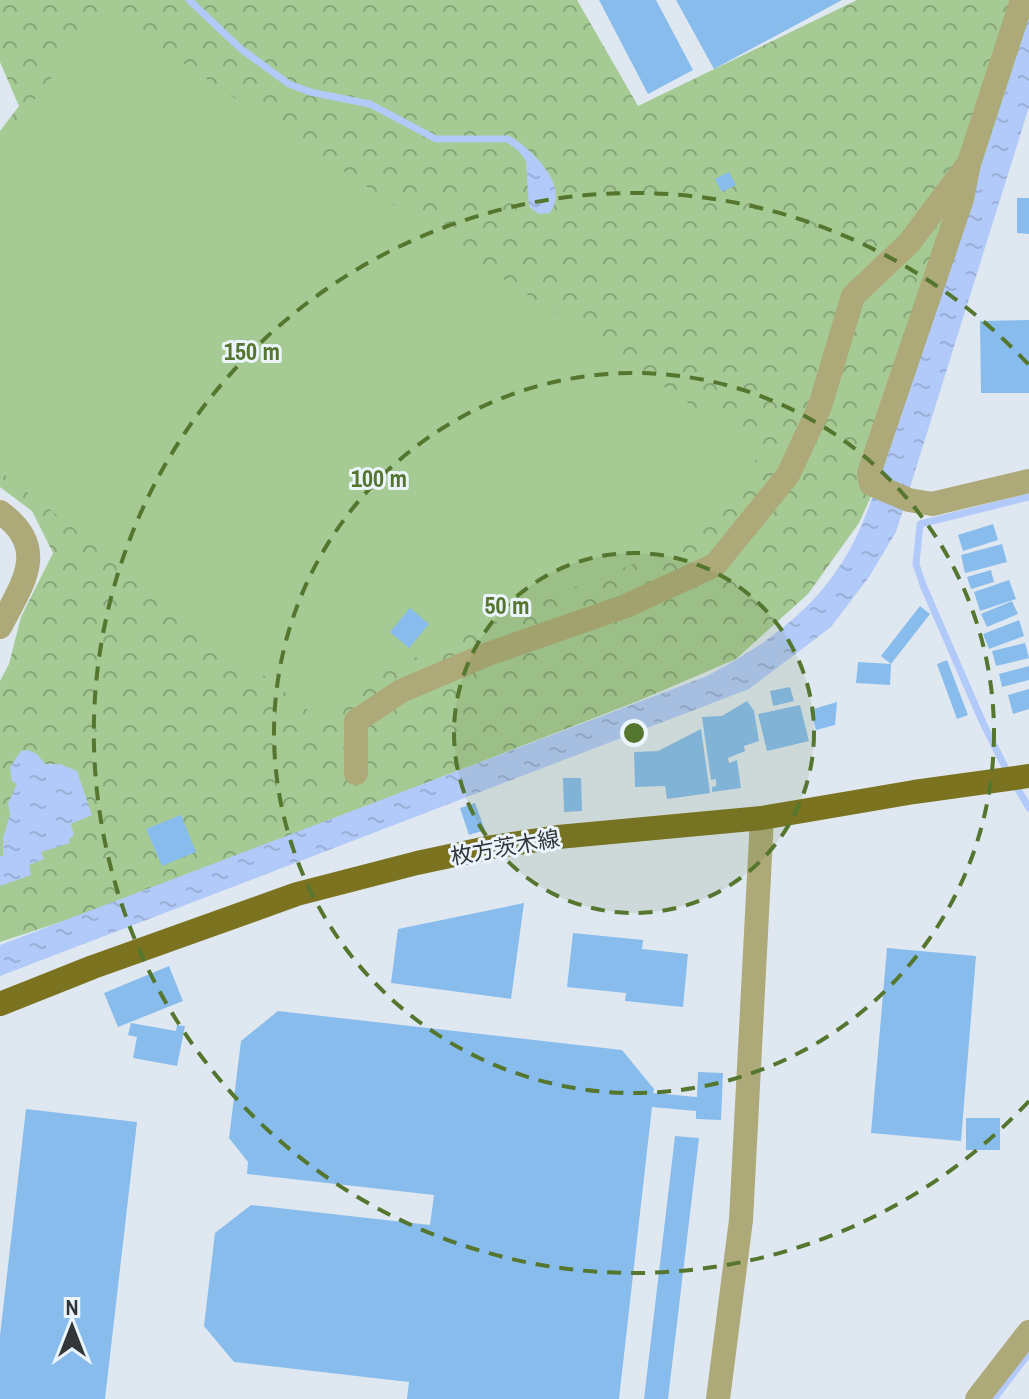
<svg xmlns="http://www.w3.org/2000/svg" width="1029" height="1399" viewBox="0 0 1029 1399" font-family="'Archivo Narrow','Noto Sans JP',sans-serif">
	<style>
		.park { fill: url(#park-crowns) }
		.pitch { fill: #a5ca93 }
		.water { fill: url(#water-ripples) }
		.lines { fill: none; stroke-linecap: round; stroke-linejoin: round }
		.stream { stroke: #b2caf9; stroke-width: 7 }
		.building { fill: #88bced }
		.minor { stroke: #aea978; stroke-width: 24 }
		.major { stroke: #7c7321; stroke-width: 24 }
		.ring { fill: none; stroke: #55762e; stroke-width: 4; stroke-dasharray: 14 10 }
		.labels { text-anchor: middle; stroke-width: 6; stroke-linejoin: round; paint-order: stroke }
		.street-label { font-size: 22px; fill: #333639; stroke: #ecf5fe }
		.centre { fill: #55762e; stroke: #ecf5fe; stroke-width: 4 }
		.ring-label { font-size: 24px; text-anchor: middle; font-weight: bold; fill: #55762e; stroke: #ecf5fe; stroke-width: 6; stroke-linejoin: round; paint-order: stroke }
	</style>
	<defs>
		<pattern id="park-crowns" width="20" height="18" patternUnits="userSpaceOnUse" patternTransform="scale(2)"><rect width="20" height="18" fill="#a5ca93"/><path d="M2 6a3 3 0 1 1 6 0M12 15a3 3 0 1 1 6 0" fill="none" stroke="#87a579"/></pattern>
		<pattern id="water-ripples" width="26" height="14" patternUnits="userSpaceOnUse" patternTransform="scale(2)"><rect width="26" height="14" fill="#b2caf9"/><path d="M2 4q2-2 4 0t4 0M15 11q2-2 4 0t4 0" fill="none" stroke="#9aaed6"/></pattern>
	</defs>
	<rect width="100%" height="100%" fill="#dfe8f0"/>
	<!-- park -->
	<path class="park" d="M0,0H577L638,106L857,0H1029V45L888,459L859,523L808,594L736,659L643,699L109,906L0,942V681L9,664L21,617L53,553L32,511L0,487V131L19,106L0,62Z"/>
	<!-- pitch -->
	<path class="pitch" d="M104,10L761,452L730,501L688,543L556,594L361,682L317,717L0,471V144Z"/>
	<!-- water -->
	<path class="water" d="M1029,18V107L896,532L869,577L831,627L749,689L0,976V945L707,676C758,649 806,617 839,567C862,534 874,491 888,453Z
		M525,147C543,163 567,189 550,213L539,214L529,207L526,161L518,150Z
		M28,750L37,754L45,764H60L77,771L92,815L71,824L74,835L69,839L70,843L41,852L44,859L29,865L31,875L0,886V856H3V838L10,815L8,803L17,784L12,781L10,767L21,751Z"/>
	<g class="lines">
		<!-- stream -->
		<path class="stream" d="M189,0L241,49L289,84L310,92L370,104L436,139H508L521,148
			M1008,773L983,723L923,585L916,564L920,524L1029,497
			M1015,784L1029,808
			M994,1399L1029,1353"/>
	</g>
	<!-- building -->
	<path class="building" d="M599,0H656L693,70L648,94Z
		M676,0H842L714,69Z
		M729,172L736,185L722,192L715,179Z
		M1017,198H1029V234L1017,233Z
		M1029,320V393H981L980,321Z
		M993,524L998,540L963,551L958,535Z
		M1002,544L1007,562L965,573L961,555Z
		M991,570L994,582L971,589L967,577Z
		M1009,580L1016,599L980,611L974,592Z
		M1012,601L1018,614L987,627L981,614Z
		M920,606L930,614L891,664L890,685L856,683L858,662L891,664L881,656Z
		M410,608L429,624L409,648L390,632Z
		M1019,620L1024,636L989,649L983,634Z
		M1025,643L1029,658L996,666L992,651Z
		M947,660L968,715L957,719L937,664Z
		M1029,666V680L1002,687L999,674Z
		M790,687L794,701L773,706L770,691Z
		M1029,689V709L1013,714L1008,695Z
		M747,701L754,711L759,741L744,746L745,751L728,758L729,763L737,760L741,788L712,792V787L716,786V779L711,780L702,717L722,716Z
		M837,702L835,725L816,730L810,710Z
		M800,705L809,741L767,751L758,714Z
		M701,729L710,793L667,799L665,786L635,787L634,752L658,751Z
		M563,778H581L582,811L564,812Z
		M475,803L485,830L469,835L460,808Z
		M181,815L196,852L162,866L146,829Z
		M524,903L511,999L391,983L398,929Z
		M573,933L643,940L642,949L688,954L683,1007L625,1001L626,993L567,987Z
		M887,948L976,956L961,1141L871,1133Z
		M169,966L183,1001L118,1027L104,993Z
		M278,1011L622,1050L654,1089L653,1093L697,1097L698,1072L723,1073L721,1120L696,1119V1111L652,1107L619,1399H407L409,1382L234,1362L204,1326L215,1233L251,1205L430,1225L434,1195L247,1174L248,1162L229,1138L241,1041Z
		M131,1023L176,1031L177,1025L185,1026L177,1066L133,1058L137,1037L128,1035Z
		M26,1109L137,1122L105,1399H0V1336Z
		M966,1118H1000V1150H966Z
		M675,1136L699,1138L668,1399H644Z"/>
	<g class="lines">
		<!-- minor -->
		<path class="minor" d="M1022,0L969,163L962,199L869,473L871,484L909,500L932,504L1029,481
			M0,512C50,548 23,583 0,627
			M356,773V721L401,691L488,654L626,606L715,565L788,475L820,406L853,296L909,243L969,163
			M718,1399L741,1220L762,818
			M977,1399L1029,1332"/>
		<!-- major -->
		<path class="major" d="M0,1004L93,967L297,894L417,863L492,847L558,837L762,818L914,792L1029,776"/>
	</g>
	<!-- distance rings -->
	<circle cx="634" cy="733" r="180" fill="#55762e" fill-opacity=".12"/>
	<g class="ring">
		<circle cx="634" cy="733" r="180"/>
		<circle cx="634" cy="733" r="360"/>
		<path d="M1029 1101A540 540 0 1 1 1029 365"/>
	</g>
	<g class="labels">
		<!-- street labels -->
		<g class="street-label">
			<text transform="translate(505 847) rotate(-10)" y="8">枚方茨木線</text>
		</g>
	</g>
	<circle cx="634" cy="733" r="12" class="centre"/>
	<g class="ring-label">
		<text x="252" y="360">150 m</text>
		<text x="379" y="487">100 m</text>
		<text x="507" y="614">50 m</text>
	</g>
	<!-- north arrow -->
	<g transform="translate(72 1327)" stroke="#ecf5fe" stroke-width="6" paint-order="stroke">
	<path d="M0-6L14 30L0 20L-14 30Z" fill="#333639"/>
	<text y="-12" font-size="22" font-weight="bold" text-anchor="middle" fill="#333639">N</text>
	</g>
</svg>
